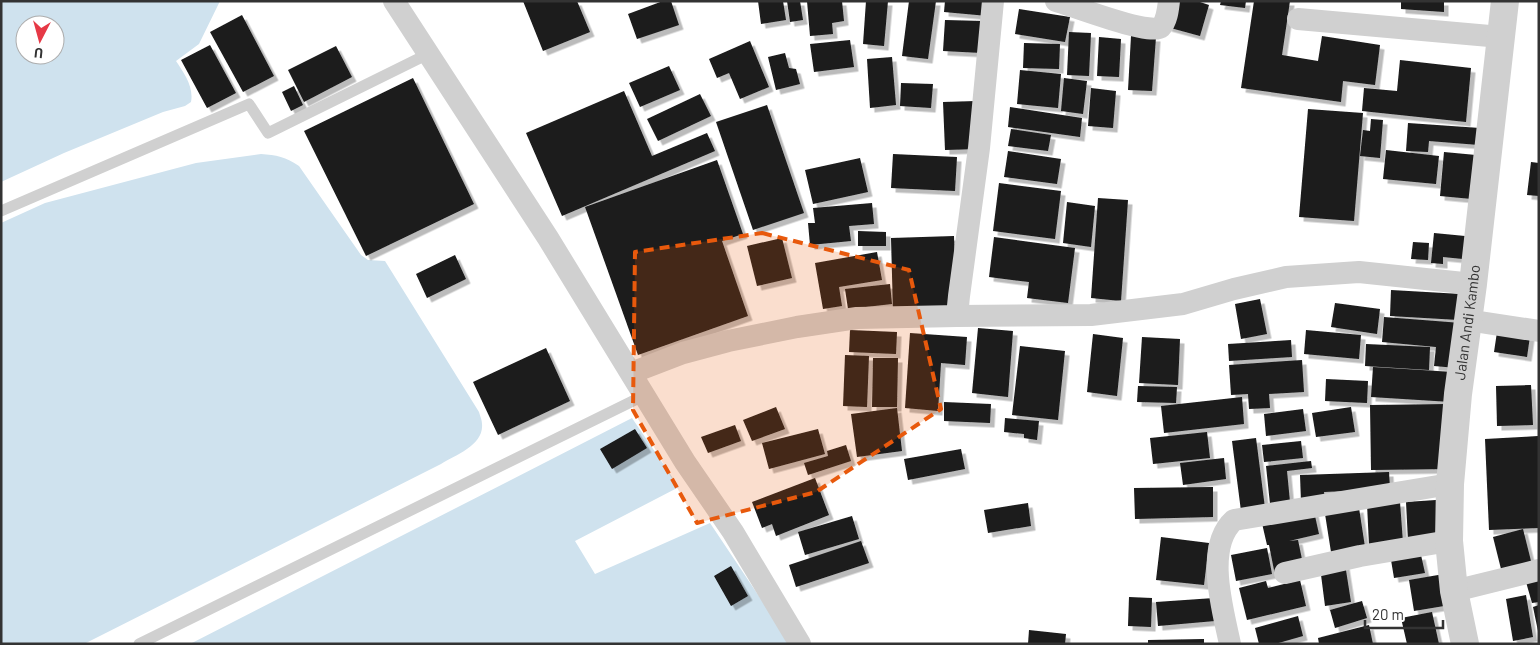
<svg xmlns="http://www.w3.org/2000/svg" width="1540" height="645" viewBox="0 0 1540 645" font-family="Barlow,sans-serif">
	<style>
		.water { fill: #cfe2ee; fill-rule: evenodd }
		.building { fill: #1a1a1a; filter: url(#shadow) }
		.lines { fill: none; stroke-linecap: round; stroke-linejoin: round }
		.service { stroke: #d0d0d0; stroke-width: 11 }
		.minor { stroke: #d0d0d0; stroke-width: 22 }
		.tertiary { stroke: #d0d0d0; stroke-width: 28 }
		.marked { fill: #e8590c; fill-opacity: 0.2; stroke: #e8590c; stroke-width: 4; stroke-dasharray: 10 6; stroke-linejoin: round }
		.labels { text-anchor: middle; stroke-width: 5; stroke-linejoin: round; paint-order: stroke }
		.street-label { font-size: 15px; fill: #333; stroke: #fff }
	</style>
	<defs>
		<filter id="shadow"><feDropShadow dx="4.5" dy="4.5" stdDeviation="0" flood-color="#0004"/></filter>
	</defs>
	<rect width="100%" height="100%" fill="#fff"/>
	<!-- water -->
	<path class="water" d="M1,1H220L199,44L176,61C184,73 194,87 191,102L185,106L163,112L64,153L1,182ZM25,25H55V55H25Z
		M261,154C276,155 286,157 299,166L361,255L368,260L385,261L479,412C480,416 482,420 482,424C484,445 456,455 441,464L84,644H1V223L45,203L196,163Z
		M632,418L679,487L575,541L595,574L710,523L791,644H190Z"/>
	<!-- building -->
	<path class="building" d="M523,1H577L590,32L543,51Z
		M663,1H671L679,25L637,39L628,14Z
		M758,1H783L786,20L761,24Z
		M787,1H800L803,20L790,22Z
		M807,1H842L844,21L832,23L833,34L810,36Z
		M866,1H888L884,46L863,44Z
		M909,1H936L928,59L902,56Z
		M945,1H990L988,16L944,12Z
		M1175,1H1197L1209,5L1200,36L1167,27Z
		M1221,1H1246L1245,8L1220,5Z
		M1254,1H1290L1282,55L1318,61L1322,36L1380,45L1375,85L1343,81L1341,102L1241,88Z
		M1401,1H1444V12L1401,9Z
		M1019,9L1070,17L1065,42L1015,34Z
		M242,15L274,76L243,92L210,32Z
		M945,20L984,21L982,53L943,51Z
		M1069,32L1091,33L1089,76L1067,75Z
		M1131,36L1156,37L1152,91L1128,90Z
		M1099,37L1121,39L1119,77L1097,76Z
		M850,40L854,67L814,72L810,44Z
		M750,41L769,87L740,99L729,73L717,78L709,59Z
		M1024,43L1060,44L1059,69L1023,68Z
		M210,45L236,93L207,108L181,60Z
		M336,46L352,77L304,102L288,70Z
		M785,53L789,68L796,69L800,84L776,90L768,57Z
		M892,57L896,105L870,108L867,59Z
		M1400,60L1471,68L1466,122L1362,111L1364,88L1397,91Z
		M669,66L680,90L640,107L629,83Z
		M1020,70L1061,74L1058,108L1017,104Z
		M413,78L474,204L366,256L304,131Z
		M1064,78L1087,81L1083,114L1061,111Z
		M901,83L933,84L931,108L900,106Z
		M294,86L303,105L291,111L282,92Z
		M1091,88L1116,91L1113,128L1088,126Z
		M624,91L652,156L707,133L715,151L562,216L526,133Z
		M700,94L711,116L658,141L647,119Z
		M976,101L978,149L945,150L943,102Z
		M767,105L804,213L753,230L716,122Z
		M1010,107L1082,118L1080,137L1008,127Z
		M1308,109L1363,113L1354,221L1299,217Z
		M1371,119L1383,120L1380,158L1360,156L1363,130L1370,131Z
		M1408,123L1480,128L1479,145L1429,141L1428,152L1406,151Z
		M1011,129L1051,135L1048,151L1008,146Z
		M1386,150L1439,156L1436,184L1383,179Z
		M1008,151L1061,159L1057,184L1004,177Z
		M1444,152L1476,155L1472,199L1440,196Z
		M893,154L957,157L955,191L891,188Z
		M860,158L868,192L813,204L805,170Z
		M717,160L743,234L722,241L748,316L638,355L585,207Z
		M1531,162L1539,163V196L1527,195Z
		M999,183L1061,191L1055,239L993,231Z
		M1098,198L1128,200L1121,301L1091,298Z
		M1067,202L1095,206L1091,247L1063,243Z
		M872,203L874,224L849,226L851,241L810,245L808,223H815L813,208Z
		M858,231L886,232V246H858Z
		M1434,233L1465,236L1463,259L1443,257V264L1431,263Z
		M954,236L956,310L893,311L891,238Z
		M994,237L1075,248L1068,303L1027,298L1029,282L989,277Z
		M782,238L792,278L757,286L747,246Z
		M1413,242L1429,243L1428,260L1411,259Z
		M877,252L882,280L839,287L842,306L823,309L815,263Z
		M455,255L466,279L427,298L416,274Z
		M890,284L892,304L848,309L845,289Z
		M1391,290L1461,294L1459,320L1390,316Z
		M1260,299L1267,334L1241,339L1235,304Z
		M1335,303L1380,309L1377,334L1331,327Z
		M1384,317L1461,323L1457,368L1434,366L1436,347L1382,342Z
		M978,328L1013,331L1008,397L972,393Z
		M850,330L897,332L896,354L849,352Z
		M1306,330L1361,335L1359,359L1304,354Z
		M1497,332L1530,336L1527,357L1494,352Z
		M910,333L967,337L965,365L941,363L938,411L905,408Z
		M1093,334L1123,338L1117,396L1087,392Z
		M1142,337L1180,339L1178,385L1139,383Z
		M1291,340L1292,357L1229,361L1228,344Z
		M1366,344L1430,347L1429,370L1365,366Z
		M1020,346L1065,351L1058,420L1012,415Z
		M546,348L570,401L498,435L473,382Z
		M845,355L869,356L867,407L843,406Z
		M873,358H898L897,407H872Z
		M1302,360L1304,392L1269,394L1270,408L1249,409L1248,394L1231,395L1229,365Z
		M1373,367L1453,372L1451,402L1371,397Z
		M1326,379L1368,381L1367,403L1325,401Z
		M1531,385L1533,425L1497,426L1496,386Z
		M1138,386L1177,387L1176,403L1137,402Z
		M1242,397L1244,424L1164,433L1161,406Z
		M944,402L991,404L990,423L944,421Z
		M1449,404L1451,469L1371,470L1370,405Z
		M776,407L785,429L752,441L743,420Z
		M1351,407L1355,432L1316,437L1312,413Z
		M897,408L902,451L857,457L851,414Z
		M1303,409L1306,431L1266,436L1264,414Z
		M1005,418L1039,421L1037,440L1024,438V434L1004,432Z
		M735,425L741,441L708,453L701,437Z
		M635,429L647,448L612,469L600,449Z
		M818,429L825,454L769,469L762,443Z
		M1207,432L1210,458L1153,464L1150,438Z
		M1538,436L1539,528L1489,530L1485,439Z
		M1256,438L1265,508L1241,511L1232,441Z
		M1301,441L1303,458L1264,462L1262,445Z
		M846,445L851,461L808,475L804,463L828,456L827,451Z
		M961,449L965,469L908,480L904,459Z
		M1224,458L1226,479L1183,485L1180,463Z
		M1311,461L1312,468L1287,471L1290,502L1270,504L1266,466Z
		M1389,472L1390,489L1324,492L1325,501L1301,502L1300,475Z
		M815,478L829,515L776,536L772,524L762,528L752,502Z
		M1213,487V517L1135,519L1134,488Z
		M1436,500L1439,539L1408,541L1406,502Z
		M1400,502L1403,543L1369,545L1367,504Z
		M1028,503L1031,526L988,533L984,510Z
		M1313,507L1319,534L1289,541L1298,540L1304,569L1275,575L1269,545H1267L1261,519Z
		M1359,508L1365,547L1331,552L1325,514Z
		M852,516L859,539L805,555L798,532Z
		M1523,529L1533,569L1503,577L1493,537Z
		M1161,537L1209,543L1204,585L1156,580Z
		M861,541L869,563L796,587L789,565Z
		M1267,548L1272,574L1236,581L1231,555Z
		M1421,555L1425,573L1394,578L1391,560Z
		M1345,564L1351,602L1325,606L1320,567Z
		M731,566L748,596L731,606L714,576Z
		M1444,574L1450,605L1414,611L1409,580Z
		M1539,579V602L1532,603L1526,582Z
		M1300,580L1306,606L1247,620L1239,588L1266,581L1268,588Z
		M1526,595L1533,637L1513,641L1506,599Z
		M1129,597L1152,598L1151,627L1128,626Z
		M1214,598L1215,621L1158,626L1156,602Z
		M1362,601L1367,618L1335,628L1330,610Z
		M1539,605V631H1538L1533,607Z
		M1432,612L1439,644H1407L1401,618Z
		M1298,616L1303,636L1275,644H1259L1255,628Z
		M1369,625L1373,644H1319L1318,638Z
		M1029,630L1066,634L1065,644H1028Z
		M1204,639V644H1148V640Z"/>
	<g class="lines">
		<!-- service -->
		<path class="service" d="M1,211L249,104L268,133L428,54
			M139,644L645,395"/>
		<!-- minor -->
		<path class="minor" d="M394,1L548,238L685,462L733,532L800,644
			M993,1L979,148L959,296L957,316L1091,315L1183,304L1234,289L1286,277L1359,272L1473,284
			M1056,1C1073,6 1151,36 1161,27C1167,21 1168,9 1169,1
			M1298,19L1501,37
			M1467,320L1539,331
			M631,373L683,353L728,341L797,327L857,318L957,316
			M1285,573L1360,556L1449,541
			M1454,591L1539,570
			M1230,644C1223,610 1204,547 1234,520L1450,484"/>
		<!-- tertiary -->
		<path class="tertiary" id="s1" d="M1465,644L1454,591L1449,541L1450,484L1458,394L1473,284L1505,1"/>
	</g>
	<!-- marked area -->
	<path class="marked" d="M762,233L909,270L941,409L816,492L697,523L633,410L635,252Z"/>
	<g class="labels">
		<!-- street labels -->
		<g class="street-label">
			<text dy="5" stroke="none"><textPath href="#s1" startOffset="324">Jalan Andi Kambo</textPath></text>
		</g>
	</g>
	<!-- border -->
	<rect width="1540" height="645" fill="none" stroke="#333333" stroke-width="5"/>
	<!-- north arrow -->
	<g transform="translate(40 40) rotate(186)"><circle r="24" fill="#ffffff" stroke="#adadad"/>
	<path d="M0-4L9 19L0 12L-9 19Z" fill="#e63946"/>
	<text y="-8" font-size="14" font-weight="bold" text-anchor="middle" fill="#333333">U</text>
	</g>
	<!-- scale -->
	<path d="M1365 620v8h78v-8" fill="none" stroke="#333333" stroke-width="2.5"/>
	<text x="1372" y="620" font-size="15" fill="#333333" stroke="#ffffff" stroke-width="4" paint-order="stroke">20 m</text>
</svg>
